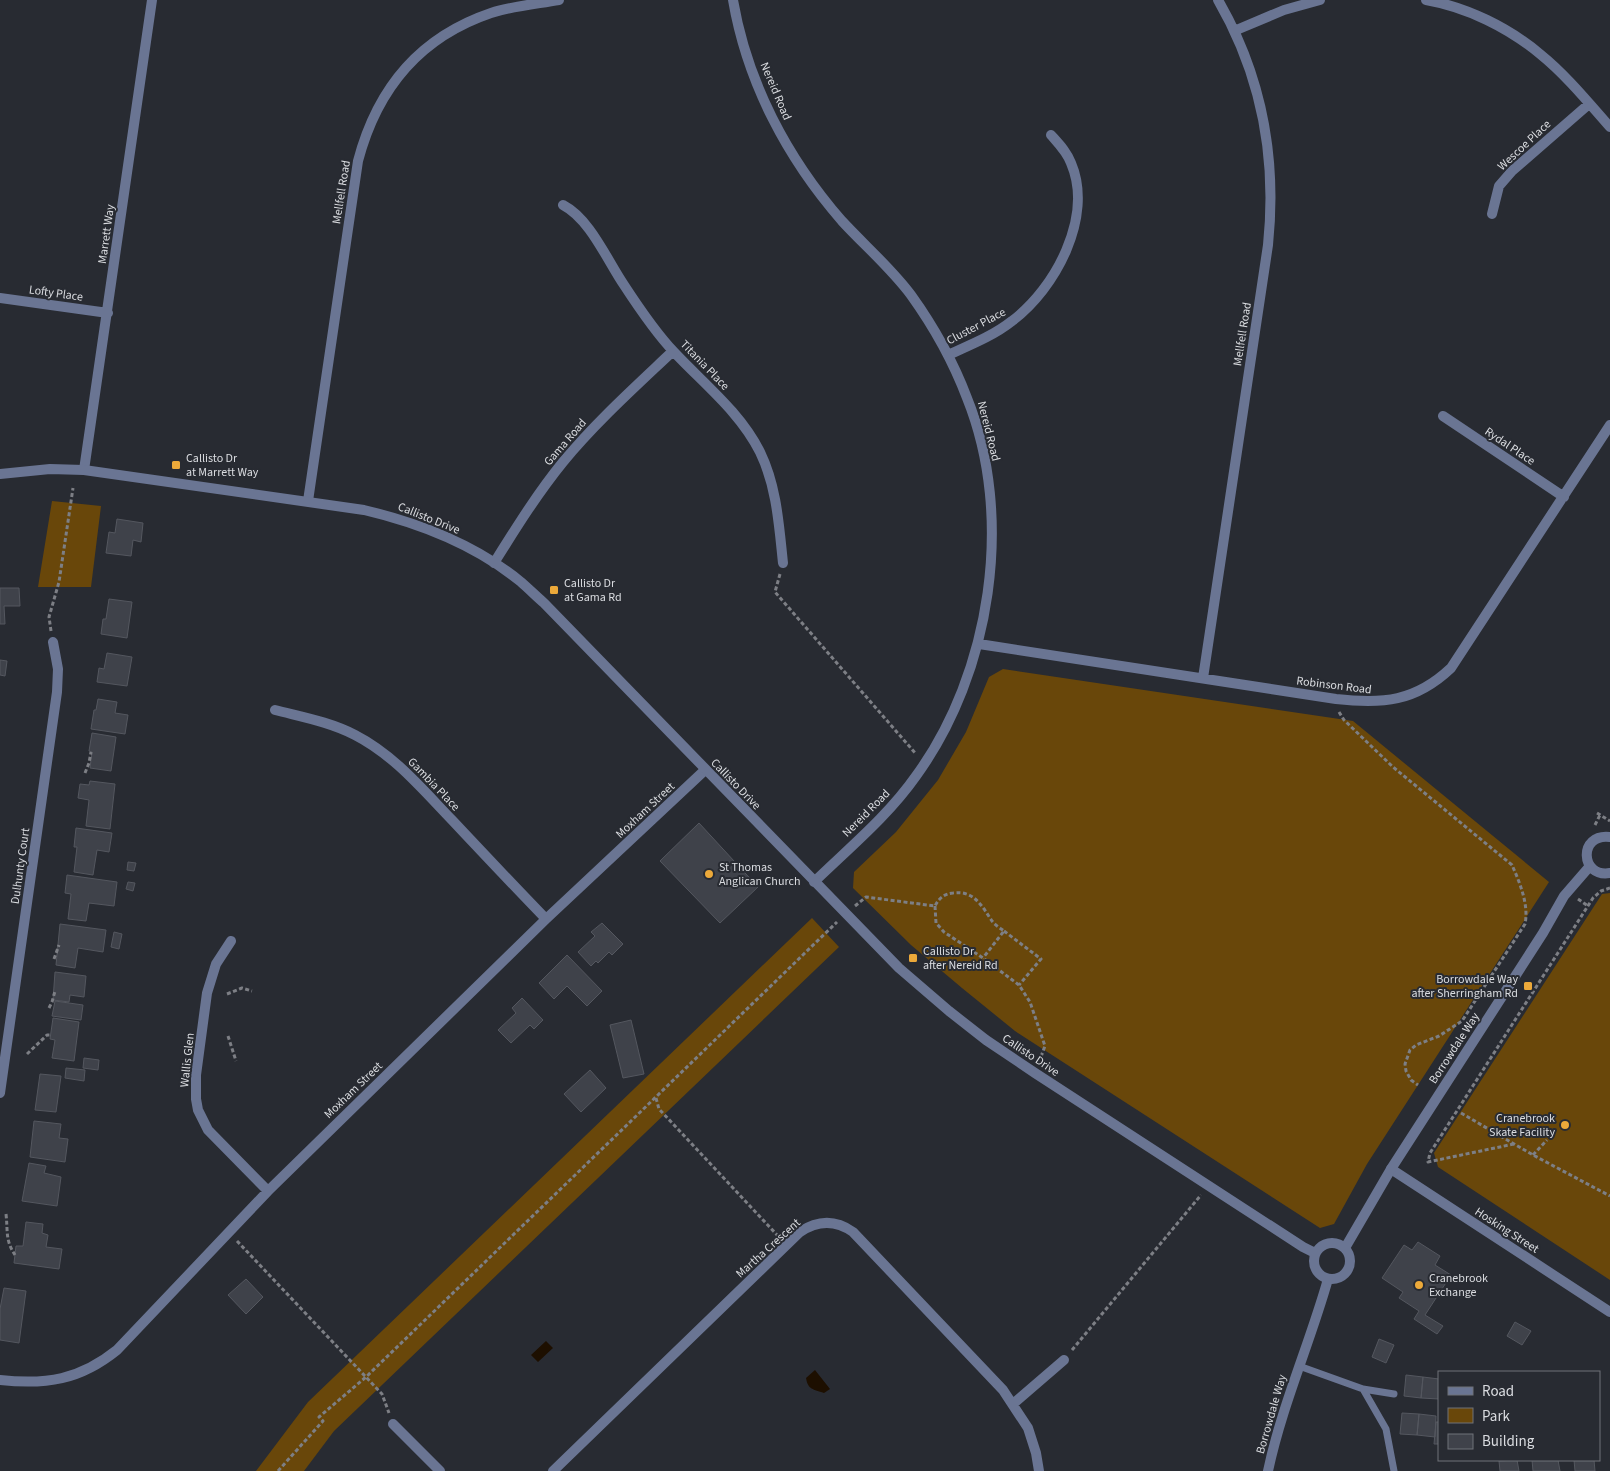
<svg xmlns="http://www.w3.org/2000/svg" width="1610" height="1471" viewBox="0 0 1610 1471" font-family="'Source Sans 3',sans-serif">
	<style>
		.green { fill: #69470a }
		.water { fill: #1d0f00 }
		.building { fill: #3f424a; stroke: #54575f }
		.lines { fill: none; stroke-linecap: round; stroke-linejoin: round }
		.path { stroke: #7d7f85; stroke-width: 3; stroke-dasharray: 4 2.5; stroke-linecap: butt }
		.service { stroke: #6a7593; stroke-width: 7 }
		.minor { stroke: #6a7593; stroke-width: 10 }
		.tertiary { stroke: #6a7593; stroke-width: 10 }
		.poi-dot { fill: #eca93a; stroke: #282b32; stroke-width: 2 }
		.labels { text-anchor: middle; stroke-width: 4; stroke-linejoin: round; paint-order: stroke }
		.street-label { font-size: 12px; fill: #dadce0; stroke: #282b32 }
		.poi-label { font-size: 12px; fill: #dadce0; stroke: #282b32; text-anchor: start }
	</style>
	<rect width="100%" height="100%" fill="#282b32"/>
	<!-- green -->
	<path class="green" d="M52,501L101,506L91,587H38Z
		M1003,669L1353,721L1549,882L1367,1164L1334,1224L1320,1228L1015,1031L962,988L911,945L853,888L854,872L896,832L938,780L966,732L989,677Z
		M1610,893V1280L1438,1167L1434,1153L1602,894Z
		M812,918L839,947L334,1431L304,1471H256L308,1402Z"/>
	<!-- water -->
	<path class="water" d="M546,1341L553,1348L538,1362L531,1355Z
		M815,1370L830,1389L824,1393C813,1389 808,1390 806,1378Z"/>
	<!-- building -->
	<path class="building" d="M117,519L143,523L141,542L133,540L131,556L106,553L109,532L115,533Z
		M0,588H19L20,606H4L5,624H0Z
		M109,599L132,602L127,638L101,634L103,619H106Z
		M107,653L132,657L127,686L97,682L99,668L104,669Z
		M0,660L7,661L5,676L0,675Z
		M98,699L117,702L115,713L128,715L125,734L91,729L94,710H96Z
		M92,733L116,737L111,771L90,768L92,752L89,751Z
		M90,781L115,784L110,829L86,826L89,800L78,798L80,784L89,785Z
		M699,823L758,887L720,923L660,861Z
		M76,828L112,833L109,852L97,850L93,875L74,872L77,847H74Z
		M128,862L136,863L134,871L127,870Z
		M67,875L117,882L114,906L89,903L86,921L68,919L71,894L65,893Z
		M128,882L135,883L133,891L126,889Z
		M602,923L623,944L612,955L609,952L598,963L596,961L591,966L578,952L595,936L591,932Z
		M60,924L106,930L103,952L78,948L75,968L56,965Z
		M114,932L122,934L119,949L111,947Z
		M567,955L602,991L587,1006L567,986L554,999L539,983Z
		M55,972L86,976L84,997L70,995L69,1002L53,1000Z
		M522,998L543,1020L534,1029L530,1025L511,1043L498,1030L516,1013L512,1008Z
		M55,1001L83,1005L81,1020L52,1016Z
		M53,1018L79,1022L74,1061L52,1058L55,1040L50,1039Z
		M631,1020L644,1074L623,1078L610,1025Z
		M84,1058L99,1060L98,1070L83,1068Z
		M66,1068L85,1070L84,1081L65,1078Z
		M590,1070L606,1088L581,1112L564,1094Z
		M40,1074L61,1076L56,1112L35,1110Z
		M34,1121L61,1124L59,1138L68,1139L65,1162L30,1157Z
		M29,1163L46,1166L44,1173L61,1177L57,1206L22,1201Z
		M26,1222L43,1224L42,1233L48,1235L46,1247L62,1249L59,1269L14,1263L16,1246H23Z
		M1418,1242L1440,1256L1435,1265L1451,1275L1425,1315L1443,1326L1437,1334L1414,1319L1419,1311L1399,1298L1403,1292L1382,1278L1404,1245L1412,1250Z
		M246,1279L263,1297L246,1314L228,1295Z
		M4,1288L26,1291L19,1343L0,1340V1309Z
		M1515,1322L1531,1331L1522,1345L1507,1336Z
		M1379,1339L1394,1345L1386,1363L1372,1357Z
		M1406,1375L1423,1377L1421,1398L1404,1396Z
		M1423,1377L1439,1379V1399L1421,1398Z
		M1402,1413L1419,1414L1417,1435L1400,1434Z
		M1419,1414L1436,1416L1435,1437L1417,1435Z
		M1436,1422H1439V1444H1434Z
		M1517,1460L1519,1471H1500L1499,1461Z
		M1532,1460H1558L1560,1471H1533Z
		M1574,1460H1594L1595,1471H1575Z"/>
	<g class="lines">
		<!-- path -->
		<path class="path" d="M780,574L775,592L916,754
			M51,631L49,617L59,582L73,488
			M1339,712L1344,720L1393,767L1512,865C1520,883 1529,905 1525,924L1462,1021L1439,1036L1416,1045L1410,1050L1405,1064L1406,1071L1411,1080L1418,1085
			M85,773L89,763L91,752
			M1597,813L1610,821
			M1595,825L1600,815
			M1578,899L1588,906
			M855,906L866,897L935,906C939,898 944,894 953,893C974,890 982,906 992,921C995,925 1000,928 1004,931L983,958
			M935,906L936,923L944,932L983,958L1019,985L1030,1002L1045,1046L1039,1062
			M1004,931L1041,959L1019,985
			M54,959L59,945
			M227,994L242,988L252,991
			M49,1008L52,1002L55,991
			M228,1036L236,1061
			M27,1054L47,1035H51
			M656,1098L659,1109L779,1237
			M1461,1113L1533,1155L1610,1196
			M1514,1144L1428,1162L1430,1153L1593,898L1601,891L1610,888
			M1533,1155L1547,1140
			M6,1214C8,1231 5,1240 15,1255
			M237,1241L382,1394L389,1413
			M1072,1350L1201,1195
			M278,1471L323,1421L319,1417L366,1377L837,922"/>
		<!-- service -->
		<path class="service" d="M1299,1366L1363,1389L1386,1429L1394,1471
			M1363,1389L1394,1394"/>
		<!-- minor -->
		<path class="minor" d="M733,0C747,82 787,158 842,221C865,246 891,268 911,295C934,327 953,361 967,398C1015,517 991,673 916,776C888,816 849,848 814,882
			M1426,0C1467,7 1509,28 1540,54C1566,75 1588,102 1610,127
			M1234,31L1284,10L1320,0
			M563,205C590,219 607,260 624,285C639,308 655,332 674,352C704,384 740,412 760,452C777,487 779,526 783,563
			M1492,214L1499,186L1512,171L1589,104
			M0,298L108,313
			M948,355C970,345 993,336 1012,321C1055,289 1094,217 1071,163C1067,152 1059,144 1051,135
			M1443,416L1564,497
			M84,470L152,0
			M308,501L358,161C377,89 420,37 491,13C513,6 536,4 559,0
			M494,563C516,528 537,494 563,462C596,422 635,387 673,351
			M979,644L1336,699C1383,704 1415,702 1451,668L1610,425
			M1203,678L1268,245C1277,158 1262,76 1218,0
			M275,710C302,717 330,722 355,735C394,755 422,789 452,820C483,853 514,886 546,919
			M231,941L216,964L207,993L196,1075V1099L198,1110L208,1130L268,1191
			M0,1093L57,692L58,669L53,642
			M1391,1169L1610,1312
			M0,1380C46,1385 80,1380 117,1350L268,1191L546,919L705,770
			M1013,1404L1064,1360
			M393,1424L440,1471
			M553,1471L800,1232C818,1220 836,1220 853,1232L1003,1390L1028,1428L1036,1453L1039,1471"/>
		<!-- tertiary -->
		<path class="tertiary" d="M0,474L50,469L84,470L364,510C419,523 477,546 521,582C529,589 536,596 544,603L899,968L949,1011L986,1040L1035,1073L1303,1247L1315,1253
			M1610,837C1578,833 1580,878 1610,873
			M1314 1261a18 18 0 1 1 36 0a18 18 0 1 1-36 0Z
			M1345,1248L1391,1169L1543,933L1564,896L1590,866
			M1268,1471C1282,1405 1310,1343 1328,1279"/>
	</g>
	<!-- markers -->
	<g class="poi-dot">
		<rect x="171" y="460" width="10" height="10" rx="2.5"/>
		<rect x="549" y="585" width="10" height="10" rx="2.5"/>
		<circle cx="709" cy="874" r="5"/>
		<rect x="908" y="953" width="10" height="10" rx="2.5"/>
		<rect x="1523" y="981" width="10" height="10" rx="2.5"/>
		<circle cx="1565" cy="1125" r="5"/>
		<circle cx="1419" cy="1285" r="5"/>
	</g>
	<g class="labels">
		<!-- street labels -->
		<g class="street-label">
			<text transform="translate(776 91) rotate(67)" y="4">Nereid Road</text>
			<text transform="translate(1524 145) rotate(-43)" y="4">Wescoe Place</text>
			<text transform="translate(341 192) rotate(-81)" y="4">Mellfell Road</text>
			<text transform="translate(106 234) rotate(-82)" y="4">Marrett Way</text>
			<text transform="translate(56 293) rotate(8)" y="4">Lofty Place</text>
			<text transform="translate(976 326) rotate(-28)" y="4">Cluster Place</text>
			<text transform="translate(1242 334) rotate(-81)" y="4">Mellfell Road</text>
			<text transform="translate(705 365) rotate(46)" y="4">Titania Place</text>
			<text transform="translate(989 431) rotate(76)" y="4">Nereid Road</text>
			<text transform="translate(565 442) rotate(-49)" y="4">Gama Road</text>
			<text transform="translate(1510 446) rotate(34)" y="4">Rydal Place</text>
			<text transform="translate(429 518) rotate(22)" y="4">Callisto Drive</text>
			<text transform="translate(1334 685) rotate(7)" y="4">Robinson Road</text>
			<text transform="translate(434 784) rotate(46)" y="4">Gambia Place</text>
			<text transform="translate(736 784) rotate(46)" y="4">Callisto Drive</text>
			<text transform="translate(645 810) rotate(-43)" y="4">Moxham Street</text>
			<text transform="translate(866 813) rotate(-45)" y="4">Nereid Road</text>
			<text transform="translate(20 866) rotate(-82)" y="4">Dulhunty Court</text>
			<text transform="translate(1454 1048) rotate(-57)" y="4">Borrowdale Way</text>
			<text transform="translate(1031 1055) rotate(34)" y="4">Callisto Drive</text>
			<text transform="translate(187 1060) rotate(-84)" y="4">Wallis Glen</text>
			<text transform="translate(353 1090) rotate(-44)" y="4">Moxham Street</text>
			<text transform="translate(1507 1230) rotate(33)" y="4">Hosking Street</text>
			<text transform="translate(768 1248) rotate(-42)" y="4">Martha Crescent</text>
			<text transform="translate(1271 1414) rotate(-74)" y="4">Borrowdale Way</text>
		</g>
		<!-- poi labels -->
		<g class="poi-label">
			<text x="186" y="462">Callisto Dr<tspan x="186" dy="14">at Marrett Way</tspan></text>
			<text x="564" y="587">Callisto Dr<tspan x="564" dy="14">at Gama Rd</tspan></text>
			<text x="719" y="871">St Thomas<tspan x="719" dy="14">Anglican Church</tspan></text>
			<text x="923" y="955">Callisto Dr<tspan x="923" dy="14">after Nereid Rd</tspan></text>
			<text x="1518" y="983" text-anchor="end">Borrowdale Way<tspan x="1518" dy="14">after Sherringham Rd</tspan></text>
			<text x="1555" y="1122" text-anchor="end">Cranebrook<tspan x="1555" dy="14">Skate Facility</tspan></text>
			<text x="1429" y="1282">Cranebrook<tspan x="1429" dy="14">Exchange</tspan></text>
		</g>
	</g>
	<!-- legend -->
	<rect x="1438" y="1371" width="162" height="90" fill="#282b32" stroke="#6f7278"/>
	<rect x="1448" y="1387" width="25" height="8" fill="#6a7593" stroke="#6f7278"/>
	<text x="1482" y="1396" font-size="15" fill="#dadce0">Road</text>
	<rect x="1448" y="1408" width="25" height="15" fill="#69470a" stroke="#6f7278"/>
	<text x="1482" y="1421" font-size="15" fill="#dadce0">Park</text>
	<rect x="1448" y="1434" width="25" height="15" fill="#3f424a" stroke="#6f7278"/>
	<text x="1482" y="1446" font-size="15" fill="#dadce0">Building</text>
</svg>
